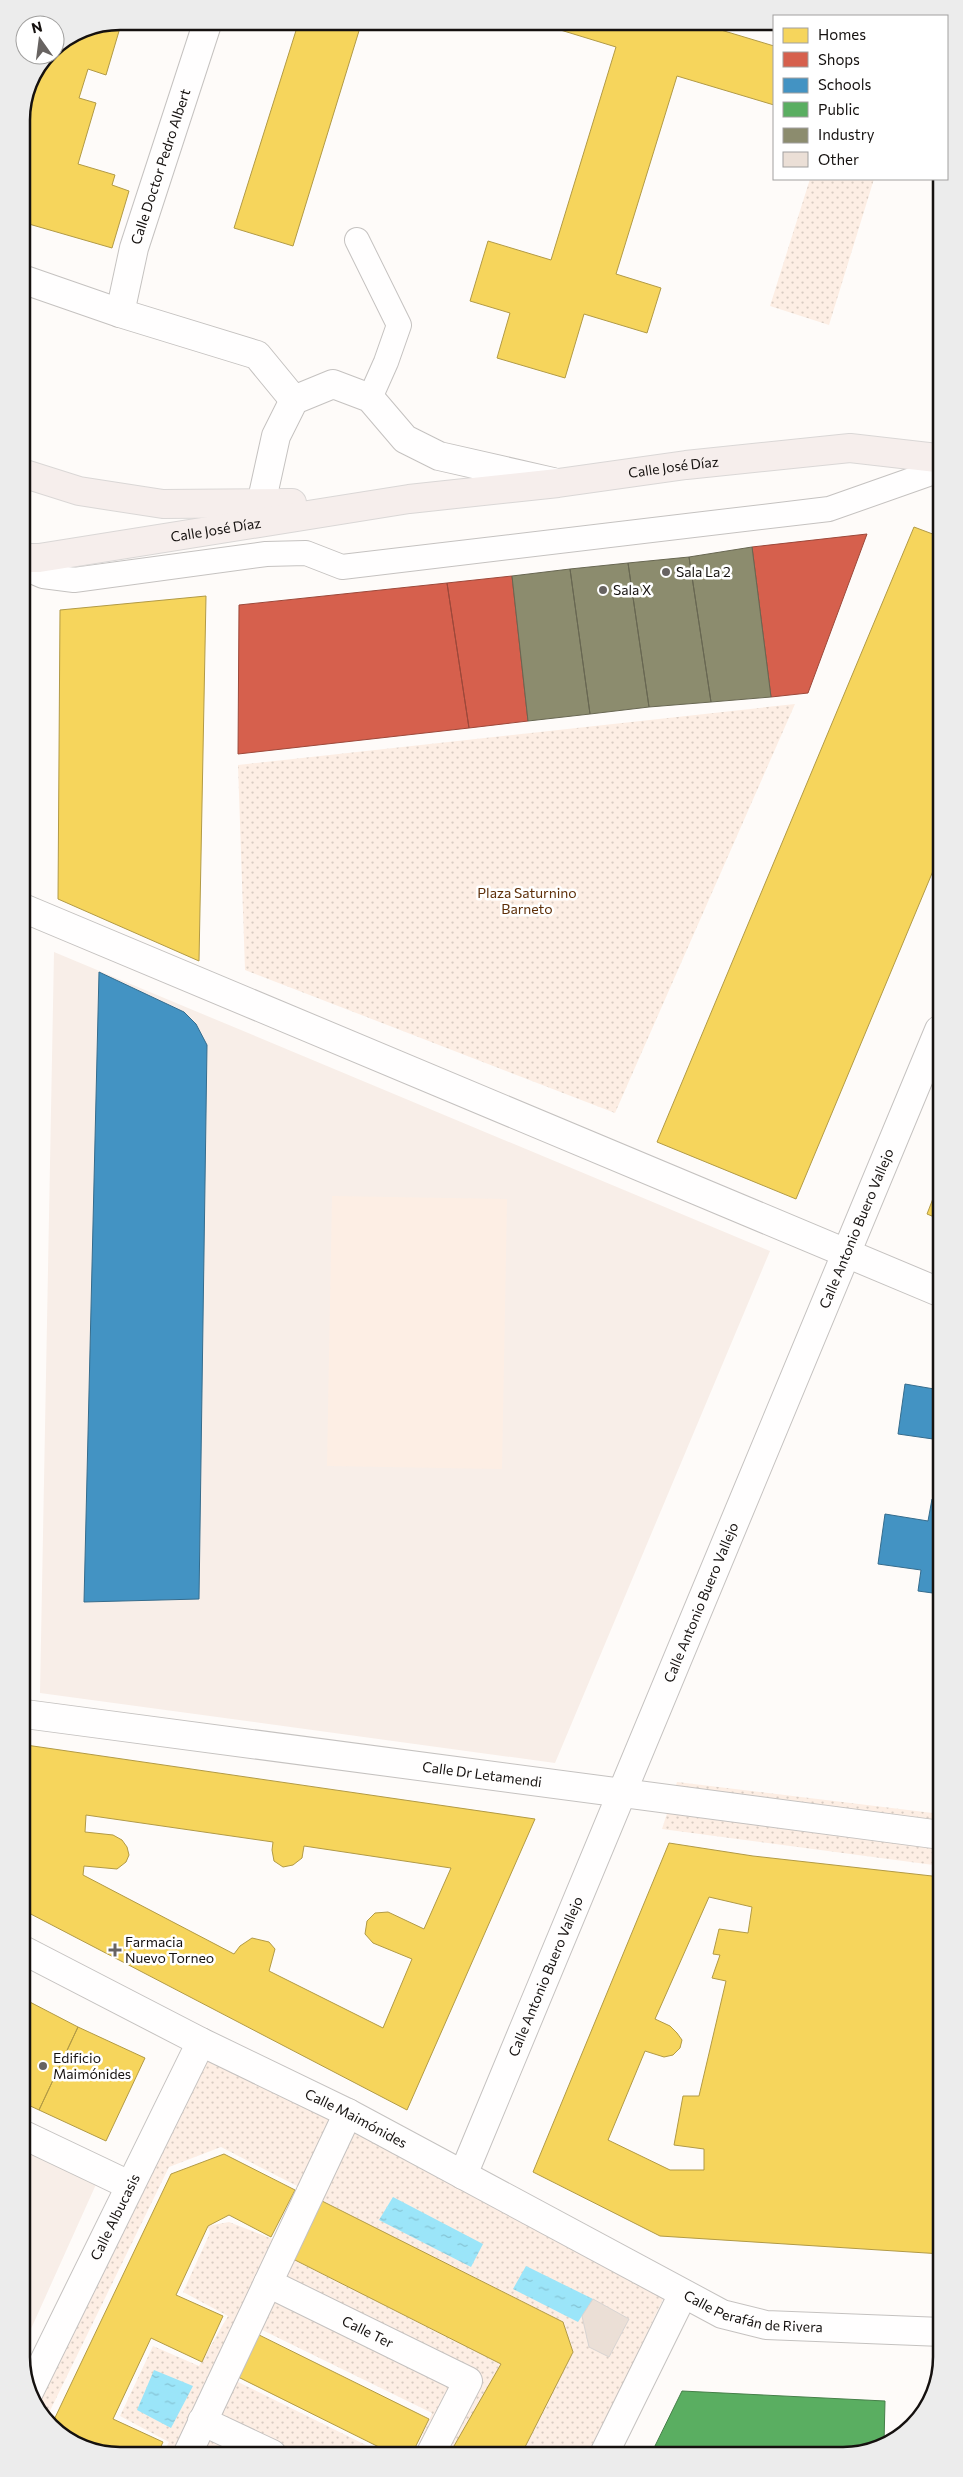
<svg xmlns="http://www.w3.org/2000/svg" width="963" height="2477" viewBox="0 0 963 2477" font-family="Commissioner,sans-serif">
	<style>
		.built { fill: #f8eee8 }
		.green { fill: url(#green-dots) }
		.pitch { fill: #fdeee4 }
		.water { fill: url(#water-ripples) }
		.homes { fill: #f6d55c; stroke: #b29a45; fill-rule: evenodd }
		.shops { fill: #d6604d; stroke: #9c483a }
		.schools { fill: #4393c3; stroke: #356c8d }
		.public { fill: #5aae61; stroke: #457f48 }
		.industry { fill: #8c8c6e; stroke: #686752 }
		.building { fill: #ebdfd6; stroke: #d8d4d2 }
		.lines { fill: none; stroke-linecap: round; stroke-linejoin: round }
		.lane-casing { stroke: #c5c2c0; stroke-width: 26 }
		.street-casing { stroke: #c5c2c0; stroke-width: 30 }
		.primary-casing { stroke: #dad7d6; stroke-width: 30 }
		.lane { stroke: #fffefe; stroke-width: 24 }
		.street { stroke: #fffefe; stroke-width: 28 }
		.primary { stroke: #f6eeec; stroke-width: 28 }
		.poi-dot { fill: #676361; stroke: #fff; stroke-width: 2 }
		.labels { text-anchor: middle; stroke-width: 5; stroke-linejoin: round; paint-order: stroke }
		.street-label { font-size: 14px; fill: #15110f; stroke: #fff }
		.poi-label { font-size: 14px; fill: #15110f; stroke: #fff; text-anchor: start }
		.park-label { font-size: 14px; fill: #5e300a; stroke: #fff }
		.rim { fill: none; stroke: #15110f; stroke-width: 2.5 }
	</style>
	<defs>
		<pattern id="green-dots" width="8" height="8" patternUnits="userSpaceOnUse" patternTransform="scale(1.25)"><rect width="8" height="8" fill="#fdeee4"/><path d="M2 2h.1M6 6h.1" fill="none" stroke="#d8cbc2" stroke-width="1.8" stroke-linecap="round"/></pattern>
		<pattern id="water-ripples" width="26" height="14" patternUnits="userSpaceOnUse" patternTransform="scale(1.25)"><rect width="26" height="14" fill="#9be5f9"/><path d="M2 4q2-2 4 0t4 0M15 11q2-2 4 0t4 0" fill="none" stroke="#85c3d4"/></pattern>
	</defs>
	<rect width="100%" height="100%" fill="#fefbf9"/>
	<!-- built -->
	<path class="built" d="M54,952L770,1251L555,1763L40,1693Z
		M26,2121L107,2160L26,2340Z"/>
	<!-- green -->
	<path class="green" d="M810,179H874L829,325L770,306Z
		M795,704L615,1113L245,970L238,765Z
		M677,1782L941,1814V1866L662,1829Z
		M203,2050L340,2117L303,2189L221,2147L169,2167L47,2417L33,2398Z
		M351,2120L664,2297L591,2452L522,2453L573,2352L563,2322L317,2198Z
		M229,2222L280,2242L178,2455H162L169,2442L120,2416L153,2346L199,2366L228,2316L183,2292L210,2233L208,2226Z
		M282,2254L501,2364L454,2453L414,2454L432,2413L254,2326Z
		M230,2378L384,2454H281L211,2419Z
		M204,2429L257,2455H206L196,2449Z"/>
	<!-- pitch -->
	<path class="pitch" d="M332,1196L507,1199L502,1469L327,1466Z"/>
	<!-- water -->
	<path class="water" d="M393,2197L483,2244L471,2267L379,2220Z
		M526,2266L593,2299L578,2322L513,2289Z
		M154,2370L193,2386L171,2428L137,2410Z"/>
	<!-- homes -->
	<path class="homes" d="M122,21L106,75L88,69L79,98L96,103L78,164L115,175L112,185L129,191L112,248L22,222L21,114L30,81L47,55H55V47L83,29Z
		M299,21H362L293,246L234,228Z
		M531,21H691L774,46V105L677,76L616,274L661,288L647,333L584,314L565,378L497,358L510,313L470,301L488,241L551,260L616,47Z
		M914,527L938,536V859L796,1199L657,1142Z
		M206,596L199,961L58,899L60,610Z
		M939,1183V1219L927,1214Z
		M26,1745L535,1819L407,2110L25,1911ZM86,1815L273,1842L272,1850L274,1861L283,1867L293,1865L302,1858L304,1846L451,1868L424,1929L388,1912L375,1913L367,1921L365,1934L373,1943L412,1959L383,2028L269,1971L275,1949L269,1942L252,1938L240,1946L234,1954L83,1875L84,1866L117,1869L126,1862L129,1855L127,1847L122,1840L113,1835L85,1832Z
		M669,1843L753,1856L941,1877L942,2254L660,2236L533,2172ZM709,1897L752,1907L748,1933L719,1929L713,1954L720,1955L712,1978L726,1981L699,2096H683L674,2145L704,2149V2170H670L608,2140L645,2051L664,2057L673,2055L680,2048L682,2040L677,2033L670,2026L655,2019Z
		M26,2000L78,2027L39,2110L26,2104Z
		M78,2027L145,2058L106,2141L39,2110Z
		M224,2154L295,2190L271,2237L229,2215L208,2226L176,2295L223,2316L202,2362L151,2338L113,2419L163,2442L157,2455L114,2456L60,2435L52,2424L171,2174Z
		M322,2201L563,2322L573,2352L522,2453H450L501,2364L293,2259Z
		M247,2329L429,2419L412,2454H393L226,2371Z"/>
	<!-- shops -->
	<path class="shops" d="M867,534L808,693L771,697L752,547Z
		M512,576L528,721L469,728L447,583Z
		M447,583L469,728L238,754L239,605Z"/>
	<!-- schools -->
	<path class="schools" d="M99,972L184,1012L196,1024L207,1045L199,1599L84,1602Z
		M905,1384L940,1390V1440L898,1434Z
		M932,1499L940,1500V1594L918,1591L921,1570L878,1564L885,1514L928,1521Z"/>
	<!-- public -->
	<path class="public" d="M682,2391L885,2401L884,2443L874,2451L652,2452Z"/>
	<!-- industry -->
	<path class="industry" d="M752,547L771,697L711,702L689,557Z
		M689,557L711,702L649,707L628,563Z
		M628,563L649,707L590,714L570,569Z
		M570,569L590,714L528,721L512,576Z"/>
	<!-- building -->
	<path class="building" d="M593,2299L629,2319L609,2357L589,2347L582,2316Z"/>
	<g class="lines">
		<defs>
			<path id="lane" d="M357,240L399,325L386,362L370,398
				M22,567L43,576L74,580L266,554L306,553L342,567L829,509L937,471"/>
			<g id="street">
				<path d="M22,279L120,313L257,355L294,400"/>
				<path id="s1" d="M120,313L134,248L208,21"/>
				<path d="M261,504L276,436L294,400L333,384L370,398L405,439L439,456L553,482"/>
				<path d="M23,908L939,1292"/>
				<path id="s2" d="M25,1714L941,1835"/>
				<path id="s3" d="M25,1951L201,2042L348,2113L722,2314L766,2325L942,2332"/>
				<path d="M26,2136L129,2185"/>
				<path id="s4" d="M463,2175L939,1030"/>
				<path id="s5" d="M268,2283L468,2381L431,2453"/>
				<path id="s6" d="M29,2392L201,2042"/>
				<path d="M202,2421L272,2454"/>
				<path d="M605,2452L683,2294"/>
				<path d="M187,2455L348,2113"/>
			</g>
			<g id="primary">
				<path d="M22,473L79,491L163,504L292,503"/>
				<path id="s7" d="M22,558H39L409,499L558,483L686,465L850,448L937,458"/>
			</g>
		</defs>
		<!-- lane casing -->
		<use href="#lane" class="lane-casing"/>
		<!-- street casing -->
		<use href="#street" class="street-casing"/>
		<!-- primary casing -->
		<use href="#primary" class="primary-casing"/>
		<!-- lane -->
		<use href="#lane" class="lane"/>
		<!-- street -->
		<use href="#street" class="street"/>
		<!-- primary -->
		<use href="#primary" class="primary"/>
	</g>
	<!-- markers -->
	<g class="poi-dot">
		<circle cx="666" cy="572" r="5"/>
		<circle cx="603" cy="590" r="5"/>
		<path d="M112.5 1942.5h5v5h5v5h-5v5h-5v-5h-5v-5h5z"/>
		<circle cx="43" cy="2066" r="5"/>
	</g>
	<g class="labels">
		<!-- street labels -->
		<g class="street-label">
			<text dy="5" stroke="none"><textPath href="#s1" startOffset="152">Calle Doctor Pedro Albert</textPath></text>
			<text dy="5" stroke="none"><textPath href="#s7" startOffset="658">Calle José Díaz</textPath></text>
			<text dy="5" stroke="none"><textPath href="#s7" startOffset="196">Calle José Díaz</textPath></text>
			<text dy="5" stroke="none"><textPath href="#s4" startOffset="1025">Calle Antonio Buero Vallejo</textPath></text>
			<text dy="5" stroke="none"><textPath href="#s4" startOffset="620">Calle Antonio Buero Vallejo</textPath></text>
			<text dy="5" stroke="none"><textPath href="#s2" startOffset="461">Calle Dr Letamendi</textPath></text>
			<text dy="5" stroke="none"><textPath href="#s4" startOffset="215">Calle Antonio Buero Vallejo</textPath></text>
			<text dy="5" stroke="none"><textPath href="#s3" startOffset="371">Calle Maimónides</textPath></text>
			<text dy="5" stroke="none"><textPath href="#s6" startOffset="195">Calle Albucasis</textPath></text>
			<text dy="5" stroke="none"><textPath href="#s3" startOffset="816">Calle Perafán de Rivera</textPath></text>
			<text dy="5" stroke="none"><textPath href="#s5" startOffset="111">Calle Ter</textPath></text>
		</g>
		<!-- poi labels -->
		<g class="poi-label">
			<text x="676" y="577">Sala La 2</text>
			<text x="613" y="595">Sala X</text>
			<text x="125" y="1947">Farmacia<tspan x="125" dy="16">Nuevo Torneo</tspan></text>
			<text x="53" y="2063">Edificio<tspan x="53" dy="16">Maimónides</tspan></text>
		</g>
		<!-- park labels -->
		<g class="park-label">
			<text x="527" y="898">Plaza Saturnino<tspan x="527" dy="16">Barneto</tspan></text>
		</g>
	</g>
	<!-- crop -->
	<path d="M0 0H963V2477H0ZM120 30H843A90 90 0 0 1 933 120V2357A90 90 0 0 1 843 2447H120A90 90 0 0 1 30 2357V120A90 90 0 0 1 120 30Z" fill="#ececec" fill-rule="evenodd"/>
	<path class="rim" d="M120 30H843A90 90 0 0 1 933 120V2357A90 90 0 0 1 843 2447H120A90 90 0 0 1 30 2357V120A90 90 0 0 1 120 30Z"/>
	<!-- legend -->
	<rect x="773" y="15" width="175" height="165" fill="#ffffff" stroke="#a1a09f"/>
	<rect x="783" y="28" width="25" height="15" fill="#f6d55c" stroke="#a1a09f"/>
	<text x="818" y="40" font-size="15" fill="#15110f">Homes</text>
	<rect x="783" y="52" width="25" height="15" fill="#d6604d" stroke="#a1a09f"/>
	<text x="818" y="65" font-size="15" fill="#15110f">Shops</text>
	<rect x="783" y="78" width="25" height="15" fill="#4393c3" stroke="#a1a09f"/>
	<text x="818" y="90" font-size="15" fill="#15110f">Schools</text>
	<rect x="783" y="102" width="25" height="15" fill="#5aae61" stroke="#a1a09f"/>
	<text x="818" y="115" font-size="15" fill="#15110f">Public</text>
	<rect x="783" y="128" width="25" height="15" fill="#8c8c6e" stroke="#a1a09f"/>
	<text x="818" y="140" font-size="15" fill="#15110f">Industry</text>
	<rect x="783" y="152" width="25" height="15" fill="#ebdfd6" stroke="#a1a09f"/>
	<text x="818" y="165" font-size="15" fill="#15110f">Other</text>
	<!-- north arrow -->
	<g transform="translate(40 40) rotate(346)"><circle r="24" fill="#ffffff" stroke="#a1a09f"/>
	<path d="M0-4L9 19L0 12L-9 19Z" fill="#676361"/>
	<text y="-8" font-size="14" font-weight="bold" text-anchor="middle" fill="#15110f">N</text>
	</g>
</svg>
